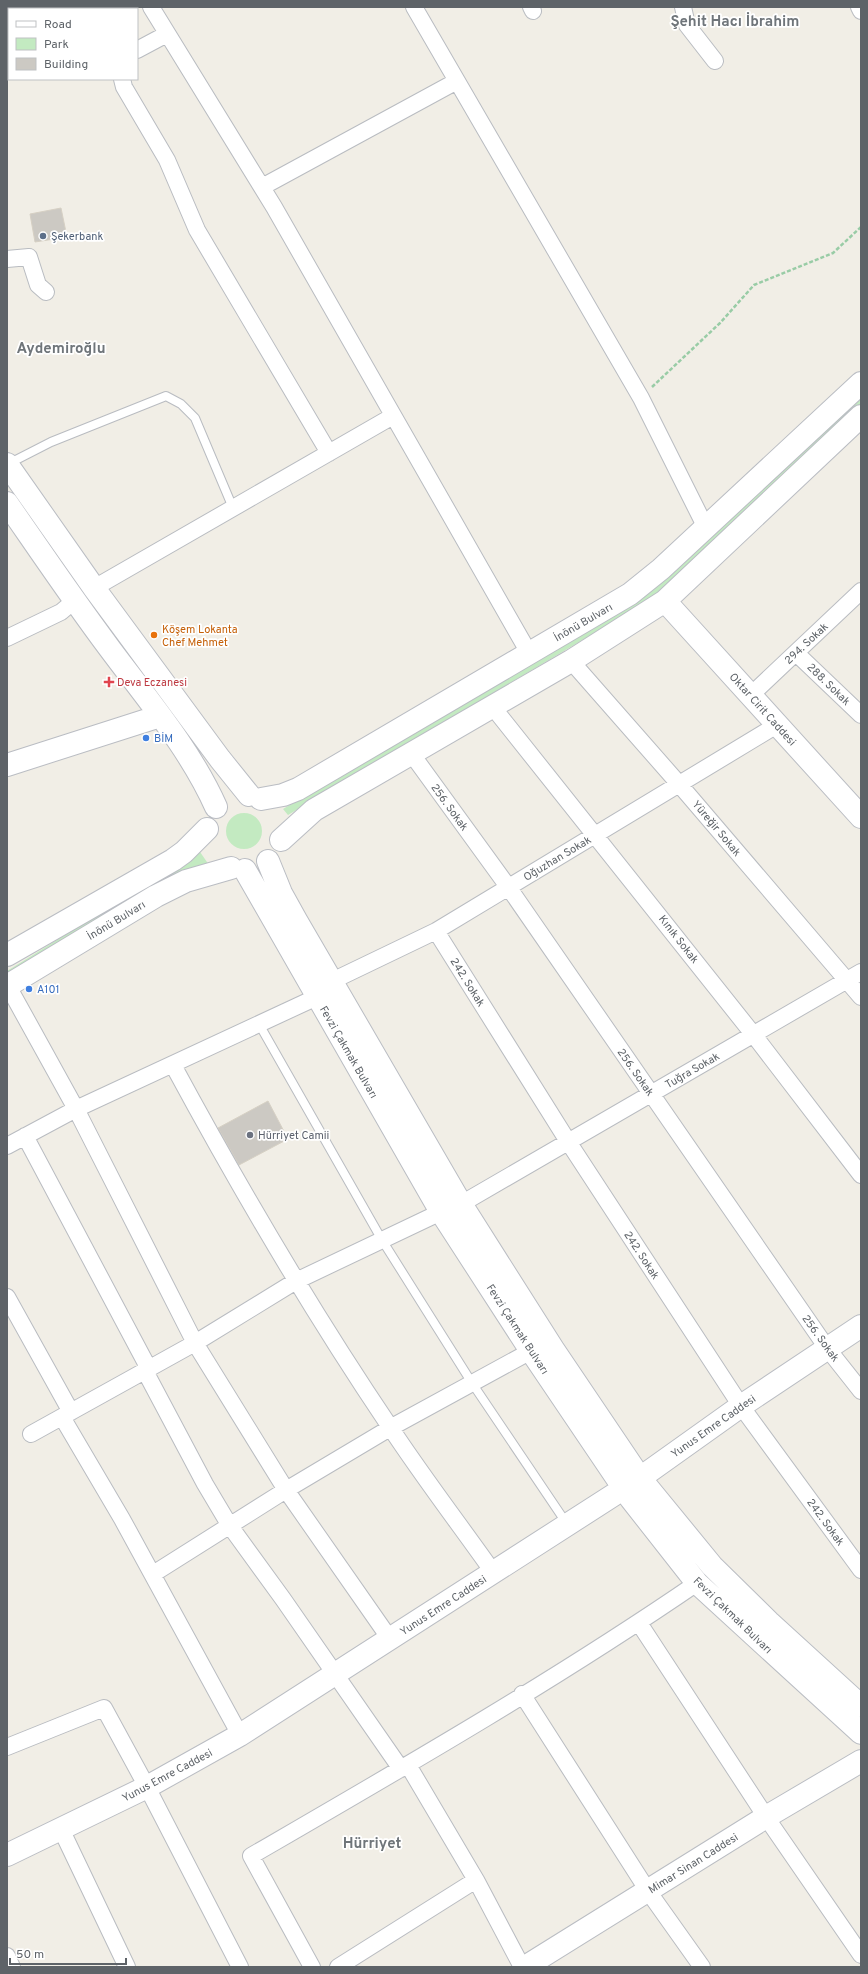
<svg xmlns="http://www.w3.org/2000/svg" width="868" height="1974" viewBox="0 0 868 1974" font-family="Overpass,sans-serif">
	<style>
		.green { fill: #c3eac1 }
		.building { fill: #ccc9c3; stroke: #d6d0c4 }
		.lines { fill: none; stroke-linecap: round; stroke-linejoin: round }
		.lane-casing { stroke: #b9bcc1; stroke-width: 10 }
		.street-casing { stroke: #b9bcc1; stroke-width: 18 }
		.secondary-casing { stroke: #babdc3; stroke-width: 24 }
		.path { stroke: #99cca6; stroke-width: 2.5; stroke-dasharray: 4 2; stroke-linecap: butt }
		.lane { stroke: #fff; stroke-width: 8 }
		.street { stroke: #fff; stroke-width: 16 }
		.secondary { stroke: #fff; stroke-width: 22 }
		.service-dot { fill: #5c6f8a; stroke: #fff; stroke-width: 1.5 }
		.food-dot { fill: #e8710a; stroke: #fff; stroke-width: 1.5 }
		.health-dot { fill: #e0444e; stroke: #fff; stroke-width: 1.5 }
		.shop-dot { fill: #3f7fe0; stroke: #fff; stroke-width: 1.5 }
		.worship-dot { fill: #6b7280; stroke: #fff; stroke-width: 1.5 }
		.labels { text-anchor: middle; stroke-width: 3.5; stroke-linejoin: round; paint-order: stroke }
		.service-label { font-size: 11px; fill: #4e5e75; stroke: #fff; text-anchor: start }
		.street-label { font-size: 11px; fill: #5e6368; stroke: #fff }
		.food-label { font-size: 11px; fill: #c56008; stroke: #fff; text-anchor: start }
		.health-label { font-size: 11px; fill: #be3a42; stroke: #fff; text-anchor: start }
		.shop-label { font-size: 11px; fill: #366cbe; stroke: #fff; text-anchor: start }
		.worship-label { font-size: 11px; fill: #5b616d; stroke: #fff; text-anchor: start }
		.district-label { font-size: 15px; font-weight: bold; fill: #6f757a; stroke: #fff }
	</style>
	<rect width="100%" height="100%" fill="#f1eee6"/>
	<!-- green -->
	<path class="green" d="M861,394V404L708,549L648,601L288,815L283,809L644,595L677,570Z
		M226 831a18 18 0 1 1 36 0a18 18 0 1 1-36 0Z
		M198,849L209,865L190,869L7,977V971L146,885Z"/>
	<!-- building -->
	<path class="building" d="M61,208L67,237L35,242L30,214Z
		M268,1101L288,1139L239,1165L218,1128Z"/>
	<g class="lines">
		<defs>
			<path id="lane" d="M8,464L51,442L166,396L181,404L195,418L233,508
				M259,1024L382,1240L472,1383L567,1524"/>
			<path id="street" d="M151,7L274,207L529,653
				M414,7L641,398L706,528
				M531,7L533,11
				M683,7L687,25L715,61
				M859,7L861,11
				M137,50L167,34
				M122,79L124,87L167,160L197,230L329,453
				M262,187L457,81
				M7,259L29,257L38,285L46,292
				M94,588L393,416
				M7,638L61,612L74,601
				M796,653L861,715
				M571,661L679,784L861,997
				M751,695L861,591
				M492,706L753,1034L861,1175
				M411,753L509,888L827,1348L861,1391
				M436,931L569,1143L741,1406L861,1570
				M332,981L436,931L777,725
				M8,986L76,1109L195,1343L286,1490L390,1639
				M173,1065C240,1189 311,1310 390,1427C423,1477 459,1524 493,1572
				M25,1136L149,1369
				M7,1146L76,1109L317,997
				M461,1204L861,972
				M7,1297L71,1412
				M145,1371L205,1484L230,1526L283,1599L401,1769
				M62,1417L122,1519L240,1735
				M31,1434L195,1343L296,1281L441,1212
				M153,1574L286,1490L390,1428L531,1351
				M639,1623L766,1817L861,1955
				M522,1694L648,1891L702,1967
				M7,1747L104,1708L147,1787L240,1967
				M408,1765L476,1880L522,1967
				M61,1829L127,1967
				M7,1956L12,1967
				M312,1967L251,1856C401,1769 554,1681 697,1583
				M338,1967L476,1880"/>
			<path id="secondary" d="M7,464L94,588L220,759L249,795
				M7,503C41,552 74,601 110,649C148,700 190,749 216,807
				M665,601L861,817
				M7,765L160,716
				M261,799L283,795L298,789L630,594L661,569L861,383
				M281,840L314,810L571,661L665,601L861,416
				M268,861L281,893L296,920L461,1204L553,1349L640,1478L712,1566L769,1622L861,1706
				M245,870L441,1212L531,1351L631,1499L697,1583L861,1733
				M7,955L173,860L184,852L207,829
				M7,986L156,896L186,881L231,868
				M7,1855L147,1787L240,1735L640,1478L741,1406L861,1326
				M525,1967L766,1817L861,1761"/>
		</defs>
		<!-- lane casing -->
		<use href="#lane" class="lane-casing"/>
		<!-- street casing -->
		<use href="#street" class="street-casing"/>
		<!-- secondary casing -->
		<use href="#secondary" class="secondary-casing"/>
		<!-- path -->
		<path class="path" d="M652,387L720,323L754,285L833,253L861,227"/>
		<!-- lane -->
		<use href="#lane" class="lane"/>
		<!-- street -->
		<use href="#street" class="street"/>
		<!-- secondary -->
		<use href="#secondary" class="secondary"/>
	</g>
	<!-- markers -->
	<circle class="service-dot" cx="43" cy="236" r="4"/>
	<circle class="food-dot" cx="154" cy="635" r="4"/>
	<path class="health-dot" d="M107 676h4v4h4v4h-4v4h-4v-4h-4v-4h4z"/>
	<g class="shop-dot">
		<circle cx="146" cy="738" r="4"/>
		<circle cx="29" cy="989" r="4"/>
	</g>
	<circle class="worship-dot" cx="250" cy="1135" r="4"/>
	<g class="labels">
		<!-- service labels -->
		<g class="service-label">
			<text x="51" y="240">Şekerbank</text>
		</g>
		<!-- street labels -->
		<g class="street-label">
			<text transform="translate(583 622) rotate(-30)" y="4">İnönü Bulvarı</text>
			<text transform="translate(806 643) rotate(-43)" y="4">294. Sokak</text>
			<text transform="translate(829 684) rotate(44)" y="4">288. Sokak</text>
			<text transform="translate(763 709) rotate(48)" y="4">Oktar Cirit Caddesi</text>
			<text transform="translate(450 807) rotate(54)" y="4">256. Sokak</text>
			<text transform="translate(717 828) rotate(50)" y="4">Yüreğir Sokak</text>
			<text transform="translate(557 858) rotate(-31)" y="4">Oğuzhan Sokak</text>
			<text transform="translate(116 920) rotate(-31)" y="4">İnönü Bulvarı</text>
			<text transform="translate(679 939) rotate(52)" y="4">Kınık Sokak</text>
			<text transform="translate(468 982) rotate(58)" y="4">242. Sokak</text>
			<text transform="translate(349 1052) rotate(60)" y="4">Fevzi Çakmak Bulvarı</text>
			<text transform="translate(692 1070) rotate(-30)" y="4">Tuğra Sokak</text>
			<text transform="translate(636 1072) rotate(55)" y="4">256. Sokak</text>
			<text transform="translate(642 1255) rotate(57)" y="4">242. Sokak</text>
			<text transform="translate(518 1329) rotate(57)" y="4">Fevzi Çakmak Bulvarı</text>
			<text transform="translate(821 1338) rotate(54)" y="4">256. Sokak</text>
			<text transform="translate(713 1426) rotate(-35)" y="4">Yunus Emre Caddesi</text>
			<text transform="translate(826 1522) rotate(54)" y="4">242. Sokak</text>
			<text transform="translate(443 1605) rotate(-33)" y="4">Yunus Emre Caddesi</text>
			<text transform="translate(733 1615) rotate(44)" y="4">Fevzi Çakmak Bulvarı</text>
			<text transform="translate(167 1775) rotate(-28)" y="4">Yunus Emre Caddesi</text>
			<text transform="translate(693 1863) rotate(-32)" y="4">Mimar Sinan Caddesi</text>
		</g>
		<!-- food labels -->
		<g class="food-label">
			<text x="162" y="633">Köşem Lokanta<tspan x="162" dy="13">Chef Mehmet</tspan></text>
		</g>
		<!-- health labels -->
		<g class="health-label">
			<text x="117" y="686">Deva Eczanesi</text>
		</g>
		<!-- shop labels -->
		<g class="shop-label">
			<text x="154" y="742">BİM</text>
			<text x="37" y="993">A101</text>
		</g>
		<!-- worship labels -->
		<g class="worship-label">
			<text x="258" y="1139">Hürriyet Camii</text>
		</g>
		<!-- district labels -->
		<g class="district-label">
			<text x="735" y="26">Şehit Hacı İbrahim</text>
			<text x="61" y="353">Aydemiroğlu</text>
			<text x="372" y="1848">Hürriyet</text>
		</g>
	</g>
	<!-- border -->
	<rect width="868" height="1974" fill="none" stroke="#5e6368" stroke-width="16"/>
	<!-- legend -->
	<rect x="8" y="8" width="130" height="72" fill="#ffffff" stroke="#bfc1c3"/>
	<rect x="16" y="21" width="20" height="6" fill="#ffffff" stroke="#bfc1c3"/>
	<text x="44" y="28" font-size="12" fill="#5e6368">Road</text>
	<rect x="16" y="38" width="20" height="12" fill="#c3eac1" stroke="#bfc1c3"/>
	<text x="44" y="48" font-size="12" fill="#5e6368">Park</text>
	<rect x="16" y="58" width="20" height="12" fill="#ccc9c3" stroke="#bfc1c3"/>
	<text x="44" y="68" font-size="12" fill="#5e6368">Building</text>
	<!-- scale -->
	<path d="M10 1958v6h116v-6" fill="none" stroke="#5e6368" stroke-width="2"/>
	<text x="16" y="1958" font-size="12" fill="#5e6368" stroke="#ffffff" stroke-width="3" paint-order="stroke">50 m</text>
</svg>
